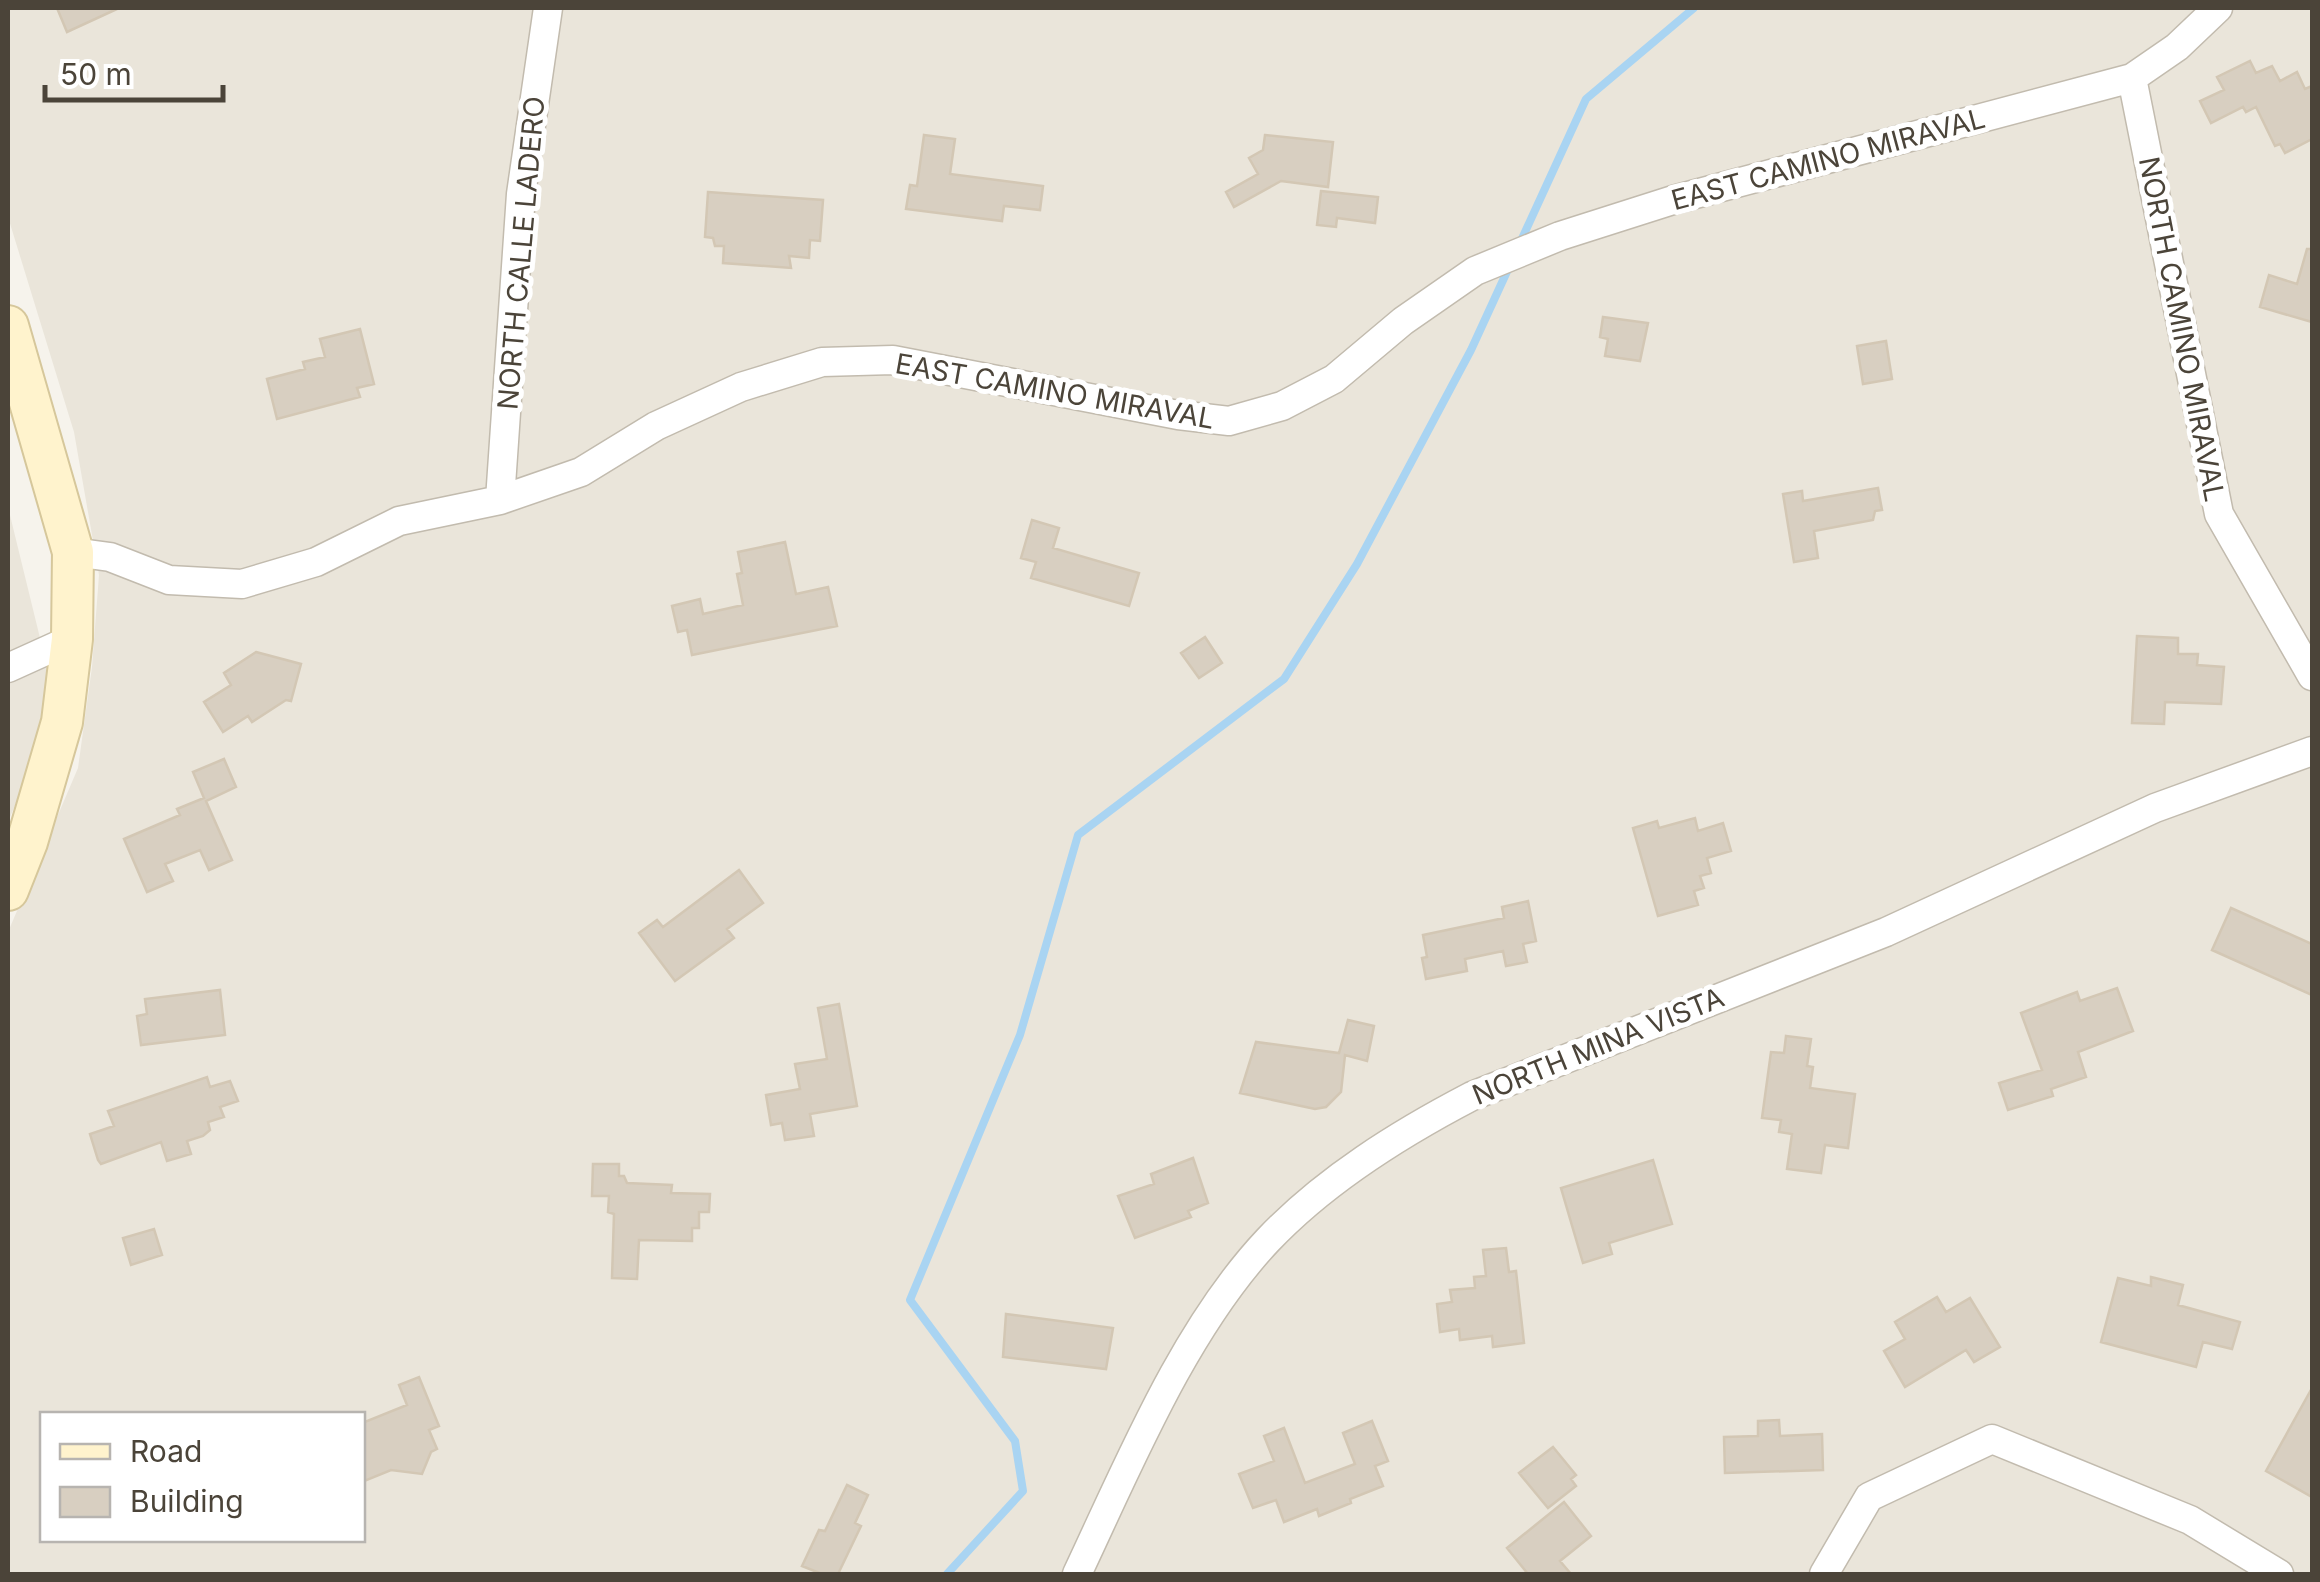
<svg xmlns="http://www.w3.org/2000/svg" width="2320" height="1582" viewBox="0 0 2320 1582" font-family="Inter,sans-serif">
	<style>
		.residential { fill: #eae5da; fill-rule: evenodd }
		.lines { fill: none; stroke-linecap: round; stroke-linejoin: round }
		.stream { stroke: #a9d4f2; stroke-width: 8 }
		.building { fill: #d8cfc1; stroke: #d3c7b4; stroke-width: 2.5 }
		.street-casing { stroke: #c2bbae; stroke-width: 31 }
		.secondary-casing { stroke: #d6c79b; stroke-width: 44 }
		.street { stroke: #fff; stroke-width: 28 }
		.secondary { stroke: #fff3cd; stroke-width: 40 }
		.labels { text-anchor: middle; stroke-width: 10; stroke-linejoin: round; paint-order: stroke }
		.street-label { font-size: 28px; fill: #4b4439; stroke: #fff }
	</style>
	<rect width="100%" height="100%" fill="#f6f3ec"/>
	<!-- residential -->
	<path class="residential" d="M8,8H2312V1574H8V932L78,768L92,667L99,575L74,432L8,217ZM42,1414H362V1540H42Z
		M8,507L51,683L32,765L8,822Z"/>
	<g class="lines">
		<!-- stream -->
		<path class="stream" d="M1520,243L1586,99L1694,8
			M947,1574L1023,1491L1015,1441L910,1300L1020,1035L1078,835L1284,679L1357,564L1471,350L1510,265"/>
	</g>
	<!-- building -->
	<path class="building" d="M57,8H119L67,32Z
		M2250,61L2256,73L2272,66L2280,81L2297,72L2305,89L2312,86V139L2285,153L2280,144L2275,146L2256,107L2246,112L2243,107L2211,123L2200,101L2224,90L2217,77Z
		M924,135L955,139L950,174L1043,186L1040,210L1004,206L1002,221L906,209L910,185L917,186Z
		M1265,135L1333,142L1328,187L1281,181L1234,207L1226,192L1258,174L1249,158L1263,150Z
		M1321,191L1378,197L1375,223L1337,218L1336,227L1317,225Z
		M708,192L823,200L820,241L810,240L809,258L789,256L791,268L723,263L724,246H715L713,238L705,237Z
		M2307,249H2312V322L2260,307L2269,275L2297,284Z
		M1603,317L1648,323L1640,361L1605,356L1608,339L1600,337Z
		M360,329L374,384L357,388L360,397L277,419L267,379L305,369L303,362L325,357L320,339Z
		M1886,341L1892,379L1863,384L1857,346Z
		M1878,488L1882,510L1875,511L1873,520L1814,531L1818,558L1794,562L1783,494L1802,491L1803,501Z
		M1032,520L1059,528L1053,548L1139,573L1129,606L1031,578L1036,562L1021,558Z
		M785,542L796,594L828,587L837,626L692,655L687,630L678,632L672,606L700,599L703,614L743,605L737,574L742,573L738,552Z
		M2137,636L2178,638V654H2198L2197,665L2224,667L2221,704L2165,702L2164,724L2132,723Z
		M1205,637L1222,663L1199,678L1181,653Z
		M256,652L301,664L291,701L286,700L252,722L248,716L223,732L204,702L231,685L224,673Z
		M224,759L236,787L206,801L232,860L209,870L200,850L165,864L173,881L147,892L124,839L180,815L177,809L204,798L193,772Z
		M1695,818L1698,831L1723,823L1731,851L1707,858L1711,873L1700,876L1704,888L1694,891L1698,905L1658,916L1633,828L1657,821L1659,828Z
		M739,870L763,903L727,929L734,938L675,981L639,933L657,920L663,927Z
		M1528,901L1536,941L1523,944L1527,962L1506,966L1503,951L1465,959L1467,971L1426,979L1422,958L1427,957L1423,935L1504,918L1502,907Z
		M2231,908L2312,944V995L2212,950Z
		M2117,988L2133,1031L2078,1052L2086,1077L2051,1089L2053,1096L2008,1110L1999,1083L2042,1070L2021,1013L2077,992L2080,1001Z
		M220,990L225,1035L141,1045L137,1016L147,1014L145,999Z
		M839,1004L857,1106L810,1114L814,1136L785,1140L782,1123L771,1125L766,1095L800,1089L795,1064L827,1059L818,1008Z
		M1348,1020L1374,1026L1367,1061L1345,1055L1341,1092L1326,1107L1315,1109L1240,1093L1256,1042L1339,1053Z
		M1786,1036L1811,1039L1807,1066L1813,1067L1810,1088L1855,1094L1848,1148L1825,1145L1821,1173L1787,1169L1792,1134L1779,1132L1781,1120L1762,1118L1771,1052L1784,1053Z
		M207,1077L210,1087L230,1081L238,1101L220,1107L224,1117L208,1122L210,1130L203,1136L187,1141L191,1154L167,1161L161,1142L101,1164L98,1160L90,1134L114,1126L108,1111Z
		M1193,1158L1208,1203L1188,1211L1191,1217L1135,1238L1118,1196L1154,1184L1151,1174Z
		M1653,1160L1672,1224L1609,1243L1612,1254L1583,1263L1561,1188Z
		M593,1164H619V1176H624L627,1183L672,1185L671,1193L710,1194L709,1212H699V1228H692V1241L639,1240L637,1279L612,1278L614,1214L608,1212L609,1196H592Z
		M154,1229L162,1255L131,1265L123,1238Z
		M1506,1248L1509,1272L1516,1271L1524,1343L1493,1347L1492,1336L1460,1340L1459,1329L1440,1332L1437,1304L1452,1302L1450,1290L1475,1288L1474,1277L1486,1276L1483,1250Z
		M2151,1277L2183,1285L2178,1305L2240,1322L2232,1349L2203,1342L2196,1367L2101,1342L2118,1278L2151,1286Z
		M1937,1297L1946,1312L1970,1298L2000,1347L1974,1362L1966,1350L1905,1387L1884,1351L1905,1339L1895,1322Z
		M1006,1314L1113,1328L1106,1369L1003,1357Z
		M419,1377L439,1426L429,1430L437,1449L431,1452L422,1474L391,1470L362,1482V1423L407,1405L399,1385Z
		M2312,1388V1497L2266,1471Z
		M1779,1420L1780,1436L1822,1434L1823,1470L1725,1473L1724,1437L1758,1436V1421Z
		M1372,1421L1388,1461L1375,1466L1383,1486L1350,1499L1351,1503L1319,1516L1317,1509L1284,1522L1276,1500L1253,1508L1239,1474L1274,1461L1264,1436L1284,1428L1305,1483L1355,1464L1343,1433Z
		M1553,1447L1576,1475L1571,1479L1576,1486L1548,1508L1519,1473Z
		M847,1485L868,1495L855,1523L861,1526L838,1574H822L802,1566L819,1530L825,1531Z
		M1564,1502L1591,1536L1560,1561L1571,1574H1528L1507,1548Z"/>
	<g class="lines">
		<defs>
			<path id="street" d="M2132,78L2219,514L2312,676
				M500,500L521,194L548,8
				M73,552L110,557L169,580L242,584L316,562L399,521L500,500L581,472L656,426L741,387L822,362L893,360L1178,415L1229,421L1282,406L1334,379L1403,321L1475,271L1560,236L1673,200L2132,78L2177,47L2218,8
				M8,668L72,639
				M1077,1574C1129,1464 1184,1329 1268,1240C1325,1180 1399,1134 1472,1096L1886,932L2155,808L2312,751
				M1824,1574L1869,1497L1992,1439L2190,1520L2279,1574"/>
			<path id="secondary" d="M8,326L73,552L72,639L62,722L27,842L8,890"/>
		</defs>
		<!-- street casing -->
		<use href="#street" class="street-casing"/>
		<!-- secondary casing -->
		<use href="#secondary" class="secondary-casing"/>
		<!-- street -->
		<use href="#street" class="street"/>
		<!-- secondary -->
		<use href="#secondary" class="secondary"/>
	</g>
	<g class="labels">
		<!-- street labels -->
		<g class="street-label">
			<text transform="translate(1828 159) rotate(-15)" y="10">EAST CAMINO MIRAVAL</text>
			<text transform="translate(521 253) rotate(-85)" y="10">NORTH CALLE LADERO</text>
			<text transform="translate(2182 329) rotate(79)" y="10">NORTH CAMINO MIRAVAL</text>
			<text transform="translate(1055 391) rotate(10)" y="10">EAST CAMINO MIRAVAL</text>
			<text transform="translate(1598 1046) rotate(-22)" y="10">NORTH MINA VISTA</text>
		</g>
	</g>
	<!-- border -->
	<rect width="2320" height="1582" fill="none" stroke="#4b4439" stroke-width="20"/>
	<!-- legend -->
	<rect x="40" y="1412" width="325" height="130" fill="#ffffff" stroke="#b7b4b0" stroke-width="2.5"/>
	<rect x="60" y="1444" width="50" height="15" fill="#fff3cd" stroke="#b7b4b0" stroke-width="2.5"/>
	<text x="130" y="1462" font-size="30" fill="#4b4439">Road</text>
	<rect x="60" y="1487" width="50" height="30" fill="#d8cfc1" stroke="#b7b4b0" stroke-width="2.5"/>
	<text x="130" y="1512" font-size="30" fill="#4b4439">Building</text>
	<!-- scale -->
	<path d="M45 85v15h178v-15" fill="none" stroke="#4b4439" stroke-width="5"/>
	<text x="60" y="85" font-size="30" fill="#4b4439" stroke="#ffffff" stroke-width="8" paint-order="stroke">50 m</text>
</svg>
